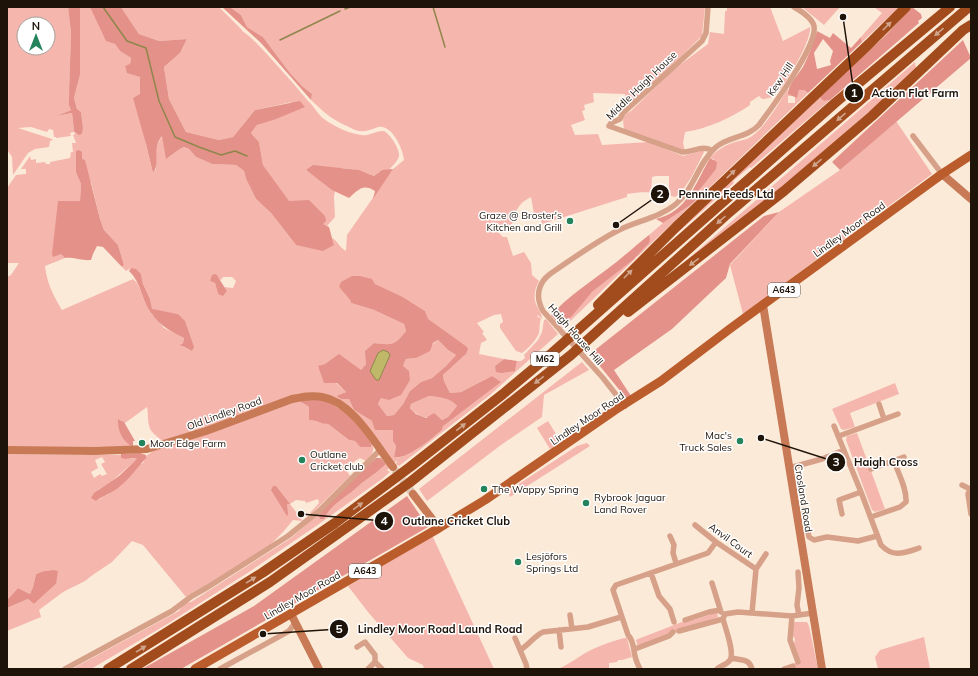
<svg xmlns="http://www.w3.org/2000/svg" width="978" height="676" viewBox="0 0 978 676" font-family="Mulish,sans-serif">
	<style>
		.green { fill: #f5b6ae; fill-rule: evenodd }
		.forest { fill: #e49289; fill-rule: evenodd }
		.water { fill: #c0b869; stroke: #8f864c }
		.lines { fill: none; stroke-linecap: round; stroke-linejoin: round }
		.stream { stroke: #8f864c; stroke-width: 1.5 }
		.secondary-tunnel { stroke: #dbcaba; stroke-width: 8; stroke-dasharray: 8 4; stroke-linecap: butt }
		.street { stroke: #d6a188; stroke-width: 5.5 }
		.secondary { stroke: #c77a55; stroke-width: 8 }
		.primary { stroke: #ba5c2b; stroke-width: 9 }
		.highway { stroke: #a24b1c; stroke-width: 10 }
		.oneway { fill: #d0a58e }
		.poi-dot { fill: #23835b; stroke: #fff; stroke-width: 1.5 }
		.labels { text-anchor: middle; stroke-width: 3; stroke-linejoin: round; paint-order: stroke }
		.shield { fill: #fff; stroke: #615a53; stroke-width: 1 }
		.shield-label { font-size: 9px; font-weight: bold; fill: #1d1309 }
		.street-label { font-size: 10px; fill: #1d1309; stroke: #fff }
		.poi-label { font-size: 10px; fill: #1d1309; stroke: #fff; text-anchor: start }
		.leader { fill: none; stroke: #1d1309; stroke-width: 1.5 }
		.callout-dot { fill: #1d1309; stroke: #fff; stroke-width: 1.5 }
		.mark-label { font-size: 12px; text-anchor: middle; font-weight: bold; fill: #fff }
		.callout-label { font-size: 11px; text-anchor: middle; font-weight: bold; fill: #1d1309; stroke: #fff; stroke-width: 3; stroke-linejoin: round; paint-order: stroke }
	</style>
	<rect width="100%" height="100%" fill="#fcead9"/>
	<!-- green -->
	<path class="green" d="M7,7H68L71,33L69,91L70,97L69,107L71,110L58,116L72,113L74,131L77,134L83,128L81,112L77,109L74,98L80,75V7H90L120,51L131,58L130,64L136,75L140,77V94L146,144L153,173L156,169L155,149L162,136L169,157L180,149L184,147L189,149L196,157L212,164L236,165L244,171L246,179L256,199L271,213L296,245H334L332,238C338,241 339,247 346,251L347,235L393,169L404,160C403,149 392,124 378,127C372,129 366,132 360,131C357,131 353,129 351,128C331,119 326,114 311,100L312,94L302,86L290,73L263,37L247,27L241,15L230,7H705L702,36L633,103L630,104V99L626,98L625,94L593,93L594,102L584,105L585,110L582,111L585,120L571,125L575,135L598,134L602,145L649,142L683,156L705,150L692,176L681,193L675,197C657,192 645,191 627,194V197L542,224L540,217L535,219L531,197C518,203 515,212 512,224L494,228L503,237H507L513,256L524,252L531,263L532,275L539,281C535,288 533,297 536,304C538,309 542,313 542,319L538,315L537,316L541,319C539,324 540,328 539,333C537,339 528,349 522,353L516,351L500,328V324L503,322L501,314L494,315L477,323L484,332L482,333L487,340L481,343L479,354L504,359L495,366L515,371L517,361H521L525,358L524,355L538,340L542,332L544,320L546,319L558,334L490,395L399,466L396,464L397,461L393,463L325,395L252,411L165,441C160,440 158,437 154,434C146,427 149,417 147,407L125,423L119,419L133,447H7V277L11,275L19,263H7V188L16,175L26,174V169H21L30,156L31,160L36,159V163L45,162L46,164H50V162L70,158L71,152H73L72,143H76L73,135L75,134L74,132L70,133L71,136L56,138V137H54L53,130L49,129L47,132L31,127L18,128L52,139L53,140L50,141L49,147L35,149L28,153L13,175L12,157L8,151L7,131H8L7,128ZM24,24H48V48H24ZM656,176H669V191H651L652,177ZM79,179L91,182L100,219L104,230L118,245L124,265L122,267L126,271L131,268L141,274L143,284L150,299L152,310L178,314L192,351L183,347L181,344L183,343L184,338L164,328L152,314L137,283L133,279L62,310C53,295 47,283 45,266L65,258L62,254L58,202L80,201L81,184ZM223,277H232L236,281L233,288L224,287L227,291L218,294L215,283L210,281L219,279L221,280ZM374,284L403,297L425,311L427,319L466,346V354L443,375L444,381L450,393L461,392L492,376L443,426L442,430C432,438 407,461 394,457L396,446L393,441V430L372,421L354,410L349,399H341L336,396L346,392L318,367L325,364L361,370L366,364L374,343C392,345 394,346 406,331L404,324L374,310L351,303L350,300L339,287Z
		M121,7H219L242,30L243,32C251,34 299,90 308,101C314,106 318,115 324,119C335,127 348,133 361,135C368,137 376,130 384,131C390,134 400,149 399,156C398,161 392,166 389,170H382L374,176C348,165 333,168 306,170L335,191L334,197L335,217L327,226L322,224L303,202H289L263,165L259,142L251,133L257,125L262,123L292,102L255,110L233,137L219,140L186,132L169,99L164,67L180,53L187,39L159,41L139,34Z
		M727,7H770L783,41L810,27C812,40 786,84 776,94C773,97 766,99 762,99L759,96L750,102V105C733,117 707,129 685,132L683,143L685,151L624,129C623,120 621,116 631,111L673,70L708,44L710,32L724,34L725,12L727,10Z
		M802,7H840L824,25Z
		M874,7H899L862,42L861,37L882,13Z
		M915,62L916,69L926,63L814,162L679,267Z
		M788,89V94L794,96H788V103H795V97H797L799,90H804L808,93L637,257L636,256C642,250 651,244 649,235L663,223L689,206L708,178L714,159L710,158C717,150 725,145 735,142C739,141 743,140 747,139C763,132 778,104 788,89Z
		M820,96L821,99L824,101L830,100L751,168L750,167L733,181L734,183L650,257Z
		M896,121L932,174L743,314L730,265L779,212L840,170Z
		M635,257L636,258L563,328L557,322L561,323L592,292Z
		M438,340L448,350L456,355L446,366L432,378L421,382L410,391L403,404L394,415L387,416L378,404C385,388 400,376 406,359L416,358Z
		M582,362L589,370L544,395L542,417L501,445L427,501L419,489Z
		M895,383L899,394L850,413L855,427L844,430L841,429L832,409Z
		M429,396C438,397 451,398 457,406L448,417L442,420L437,416C424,419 420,417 410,408L411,404Z
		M298,400L309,407L310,420L328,424L349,440L355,441L360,447H371L372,444C376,452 370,456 366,461L360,458L352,463L347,471L350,476L311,514L310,513L319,503L318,499L306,503L305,501L296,500L290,504L303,521L293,520L283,532L269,546L209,584L193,592L186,597L143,545L132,541L112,562L94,574L85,581L63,592L39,610L41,617L7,631V608L28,599L34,604L56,584L53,570L44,571L36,574L33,587L30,594L18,588L7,600V454L121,455V458L123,459L137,458V460C123,470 113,482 98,490L96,501L112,492L140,464L143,463L146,456L153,451ZM102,457L105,462L101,464L107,474L102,476L100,474L94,478L91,472L98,468L95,460Z
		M548,421L561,442L550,449L537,428Z
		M857,433L885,509L875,512L872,510L846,440L847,436Z
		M587,443L590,446L510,497L508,491L577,446Z
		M386,464L389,468L387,470L390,472L382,479L319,524L249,572L164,626L91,669H72L179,611C182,605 185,602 191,602L291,538L322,511L324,519C330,506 343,499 354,490C358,487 361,483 366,480C374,474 379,471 386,464Z
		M432,535L494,669H424L423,665L408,658L368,612L348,586Z
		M717,612L718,617L679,632L667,635L638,647L636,640L638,639L687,620H694Z
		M793,622H807L809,626L818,669H795L793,664L800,661L794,644L795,639L793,636Z
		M924,637L930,669H878L875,657L880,650Z
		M624,638H627L632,657L622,660H618L617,662L609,663V669H558C570,664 579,656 591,650C601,645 613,641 624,638Z"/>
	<!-- forest -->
	<path class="forest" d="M68,7H80V75L74,98L77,109L81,112L83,128L82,133L80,135L77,134L74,131L72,113L57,116L71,110C67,105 70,97 69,91L71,33Z
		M90,7H121L139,34L159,41L187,39L180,53L164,67L169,99L186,132L219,140L233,137L255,110L300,101L305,107L276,119L257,125L251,133L259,142L263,165L289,201L309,200L325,216L326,221L323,224L329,227L334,245L323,251L296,245L271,213L256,199L246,179L244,171L236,165L212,164L196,157L189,149L184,147L180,149L166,159L162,136C151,149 161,163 153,173L146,144L133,98L140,94V77L127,73L125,66L130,64L131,58L120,51L115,44L106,41Z
		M222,7H230L241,15L247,27L263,37L290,73L302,86L312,94L311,100L261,43Z
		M912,7L921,14L922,18L918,21L919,23L830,100L824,101L821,99L820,96L886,35Z
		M817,31L830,38L833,33L851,48L861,37L862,42L808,93L804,90H799L797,98L788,94C788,84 798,75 803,67C809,55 813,43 817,31ZM823,39L833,51L830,61L831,65L817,69L814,53Z
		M963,40L971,58L840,170L832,162Z
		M79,150L82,152V159L85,160L100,219L104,230L118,245L124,265L122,267L103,247L97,246L93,254L91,260C82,261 74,257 65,258L61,254L53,257L52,254L58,201H80L81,184L76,172V151Z
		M710,158L717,162L716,169L697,193L699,197L689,206L663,223L656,219C688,211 695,184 710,158Z
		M313,165L359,170L374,176L382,170L393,169L373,199L375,191C363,183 358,190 349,198L332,190L306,170Z
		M779,212L730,264L726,278L672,329L614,370L631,396L626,398L590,354L764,216Z
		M649,235L650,239L649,243L634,259L592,292L571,317L560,323L557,322L551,315C568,297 587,284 606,270C621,259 635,246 649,235Z
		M131,268L136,269L141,274L143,284L150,299L152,309L178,314L185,321L194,347L192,351L180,345L183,343L184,338C172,332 160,326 152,314C142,301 141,282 129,271Z
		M216,274C220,280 223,285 227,291L223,296L218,294L215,283L210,281L212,275Z
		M352,276H360L372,279L375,284L403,297L425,311L428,319L466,346L468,349L466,354L443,375L444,381L450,393L461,392L492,376L501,382L443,426L442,430C432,438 408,460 394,457L396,446L393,441V430H375L372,421L354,410L349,399H341L336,396L346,392L337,383H324L318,366L325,364L339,354L361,370L366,364L365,351L374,343C392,345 394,346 406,331L404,324L374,310L351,303L350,300L339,287L341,282ZM438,340L448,350L456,355L446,366L432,378L421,382L410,391L403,404L394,415L387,416L378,404L381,398L389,400L401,395L410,380L409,371L403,366L406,359L416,358L430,351L433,343ZM383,350L388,358L379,380H376C374,367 371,358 383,350ZM429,396C438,397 451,398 457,406L448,417L442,420L434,413L426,418L416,414L410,408L411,404Z
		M504,359L517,361L515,371L501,373L496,372L495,366Z
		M298,400H325L351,416L372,444L371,447H360L355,441L349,440L328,424C321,424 316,420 309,420V407Z
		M118,419L124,422L135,441H133V447C123,442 117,430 118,419Z
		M140,453L146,455V458C136,469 126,484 112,492C107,495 101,497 96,501L91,498L94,493L119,476L137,459C133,456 126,461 121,458V454Z
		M376,458H381L386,464C379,471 374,474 366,480C361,483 358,487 354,490C343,499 330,506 324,519H320L319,516L322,511L354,478Z
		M273,486H276L290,504H287L288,514L287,516L271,490Z
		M407,496L428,527L181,669H142L254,606Z
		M53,570L58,571L56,584L34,604L28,599L7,608V600L18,588L30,594L33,587L36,574L44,571Z"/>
	<!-- water -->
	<path class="water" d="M383,350L388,352L390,355L379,380H376L370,371L378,353Z"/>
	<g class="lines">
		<!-- stream -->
		<path class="stream" d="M103,7L127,41L146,48L159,101L175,137L199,147L221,155L235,151L247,156
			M433,7L445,47
			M345,9L350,7
			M280,40L340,11"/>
		<!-- secondary-tunnel -->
		<path class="secondary-tunnel" d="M395,470L413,494"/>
		<!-- street -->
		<path class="street" d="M708,7L706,33L702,41L623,113L620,119L611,123L609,126L682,152C692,153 703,144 712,151
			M913,136L942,174
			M879,404L884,419
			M625,406L603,378L543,311C535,297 538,283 550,274C572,259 594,243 617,231C636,221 659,218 676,204C694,189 698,163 716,147C729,136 747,138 759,125C771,109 818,45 814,26C812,18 801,11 794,7
			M834,426L861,492L881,545C893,558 904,553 919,548
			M839,436L898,414
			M789,468L822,459L844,450
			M871,469L904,457
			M962,485L970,489
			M971,488L968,494L971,514
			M804,510L809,537L814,540L827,537L858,541L877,536
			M842,514L839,500L861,492
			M871,517L900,507L906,502C907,488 898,473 894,461
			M695,525L716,542L756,569L752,613
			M670,536L674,545L673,553L676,563
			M756,569L766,554
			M798,572L799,588L797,605L799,615
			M651,573L659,596L670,609L674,622
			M712,583L721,612
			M570,615L572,629
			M792,616L790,640L798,662
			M685,620L709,612L720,610
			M559,630L561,647
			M679,631L723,619
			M515,638L526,664L527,669
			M357,647L365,642L375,655V662L368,669
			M635,649L669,636L673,632
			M520,650C529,645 534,636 543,632L588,627L621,617
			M732,658C742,661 749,658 752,669
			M375,662L382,669
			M65,669L172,611L192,596L208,587L288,536L320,510L380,450
			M220,669L289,631L295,623
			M640,669C638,665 636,661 635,656C633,648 634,641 628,635L613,590L616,585L708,553L716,542
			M717,669C721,665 727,665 730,660C735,653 725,627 723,619L725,614L738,612L792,616L813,613
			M784,669L793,666"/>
		<!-- secondary -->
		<path class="secondary" d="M942,174L971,199
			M763,305L822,669
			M7,450L95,451L147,449L206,431L292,399C302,397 312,395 322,397C353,402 375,444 393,467
			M413,494L439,528
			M291,614L319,669"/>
		<!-- primary -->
		<path class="primary" d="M195,669L439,528L485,500L615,410L661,381L731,328L942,174L971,155"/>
		<!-- highway -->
		<path class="highway" d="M598,305L676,227L869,44L906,7
			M628,312L784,191L872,116L963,30L971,25
			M108,669L262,573L335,523L410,467L503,394L552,353L835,103L950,7
			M131,669L270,582L409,483L571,355L725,216L969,7"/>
	</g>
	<!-- one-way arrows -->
	<defs><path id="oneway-solid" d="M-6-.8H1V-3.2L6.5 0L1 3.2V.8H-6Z"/></defs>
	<g class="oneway">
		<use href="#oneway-solid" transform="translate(887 26) rotate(-45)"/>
		<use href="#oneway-solid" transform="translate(939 32) rotate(139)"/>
		<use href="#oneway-solid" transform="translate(841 117) rotate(139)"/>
		<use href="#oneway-solid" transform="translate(817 163) rotate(140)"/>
		<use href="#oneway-solid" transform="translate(731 174) rotate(-44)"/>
		<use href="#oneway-solid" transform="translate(721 220) rotate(138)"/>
		<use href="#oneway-solid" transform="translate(694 262) rotate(143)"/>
		<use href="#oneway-solid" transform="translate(628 274) rotate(-45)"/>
		<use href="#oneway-solid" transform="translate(539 380) rotate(142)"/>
		<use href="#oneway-solid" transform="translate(461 427) rotate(-38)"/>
		<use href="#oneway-solid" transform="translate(358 506) rotate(-36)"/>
		<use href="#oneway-solid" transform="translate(251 580) rotate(-32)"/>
		<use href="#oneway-solid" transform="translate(141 649) rotate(-32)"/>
	</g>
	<!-- markers -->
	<g class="poi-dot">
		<circle cx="570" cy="221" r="4"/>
		<circle cx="740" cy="441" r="4"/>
		<circle cx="142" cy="443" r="4"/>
		<circle cx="302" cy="460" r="4"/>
		<circle cx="484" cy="489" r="4"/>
		<circle cx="586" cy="503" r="4"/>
		<circle cx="518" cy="562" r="4"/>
	</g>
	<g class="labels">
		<!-- shield labels -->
		<g class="shield">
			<rect x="768" y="283" width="32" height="14" rx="3"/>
			<rect x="531" y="352" width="28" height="14" rx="3"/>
			<rect x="349" y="564" width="32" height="14" rx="3"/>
		</g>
		<g class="shield-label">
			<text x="784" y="293">A643</text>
			<text x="545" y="362">M62</text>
			<text x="365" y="574">A643</text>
		</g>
		<!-- street labels -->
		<g class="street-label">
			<text transform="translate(780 79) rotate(-56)" y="4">Kew Hill</text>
			<text transform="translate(641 85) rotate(-44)" y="4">Middle Haigh House</text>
			<text transform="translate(849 229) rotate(-36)" y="4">Lindley Moor Road</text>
			<text transform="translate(576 334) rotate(49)" y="4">Haigh House Hill</text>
			<text transform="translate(224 413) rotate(-20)" y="4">Old Lindley Road</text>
			<text transform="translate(587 418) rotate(-34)" y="4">Lindley Moor Road</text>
			<text transform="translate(804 498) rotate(81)" y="4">Crosland Road</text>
			<text transform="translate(731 540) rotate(36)" y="4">Anvil Court</text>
			<text transform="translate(302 595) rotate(-30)" y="4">Lindley Moor Road</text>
		</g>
		<!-- poi labels -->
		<g class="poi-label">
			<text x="562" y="219" text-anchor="end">Graze @ Broster's<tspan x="562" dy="12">Kitchen and Grill</tspan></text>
			<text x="732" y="439" text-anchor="end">Mac's<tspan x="732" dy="12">Truck Sales</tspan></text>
			<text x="150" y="447">Moor Edge Farm</text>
			<text x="310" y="458">Outlane<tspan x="310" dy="12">Cricket club</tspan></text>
			<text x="492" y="493">The Wappy Spring</text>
			<text x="594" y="501">Rybrook Jaguar<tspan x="594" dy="12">Land Rover</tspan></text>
			<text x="526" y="560">Lesjöfors<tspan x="526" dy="12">Springs Ltd</tspan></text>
		</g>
	</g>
	<!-- callouts -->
	<path class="leader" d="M843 17L854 93M616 225L660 194M761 438L836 462M301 514L384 521M263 634L339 629"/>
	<g class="callout-dot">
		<circle cx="843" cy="17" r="4"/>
		<circle cx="616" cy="225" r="4"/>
		<circle cx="761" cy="438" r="4"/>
		<circle cx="301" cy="514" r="4"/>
		<circle cx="263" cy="634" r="4"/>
		<circle cx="854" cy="93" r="10"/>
		<circle cx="660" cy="194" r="10"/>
		<circle cx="836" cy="462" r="10"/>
		<circle cx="384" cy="521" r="10"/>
		<circle cx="339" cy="629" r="10"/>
	</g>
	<g class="mark-label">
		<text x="854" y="97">1</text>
		<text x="660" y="198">2</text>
		<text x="836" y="466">3</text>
		<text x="384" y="525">4</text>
		<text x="339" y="633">5</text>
	</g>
	<g class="callout-label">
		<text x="915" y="97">Action Flat Farm</text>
		<text x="726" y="198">Pennine Feeds Ltd</text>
		<text x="886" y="466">Haigh Cross</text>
		<text x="456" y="525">Outlane Cricket Club</text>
		<text x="440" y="633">Lindley Moor Road Laund Road</text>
	</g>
	<!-- border -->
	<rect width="978" height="676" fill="none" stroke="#1d1309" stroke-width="16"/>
	<!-- north arrow -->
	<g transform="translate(36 36)"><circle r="19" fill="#ffffff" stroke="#a5a19d"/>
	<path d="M0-3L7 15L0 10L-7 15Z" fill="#23835b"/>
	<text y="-6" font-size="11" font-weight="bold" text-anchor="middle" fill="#1d1309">N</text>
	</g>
</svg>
